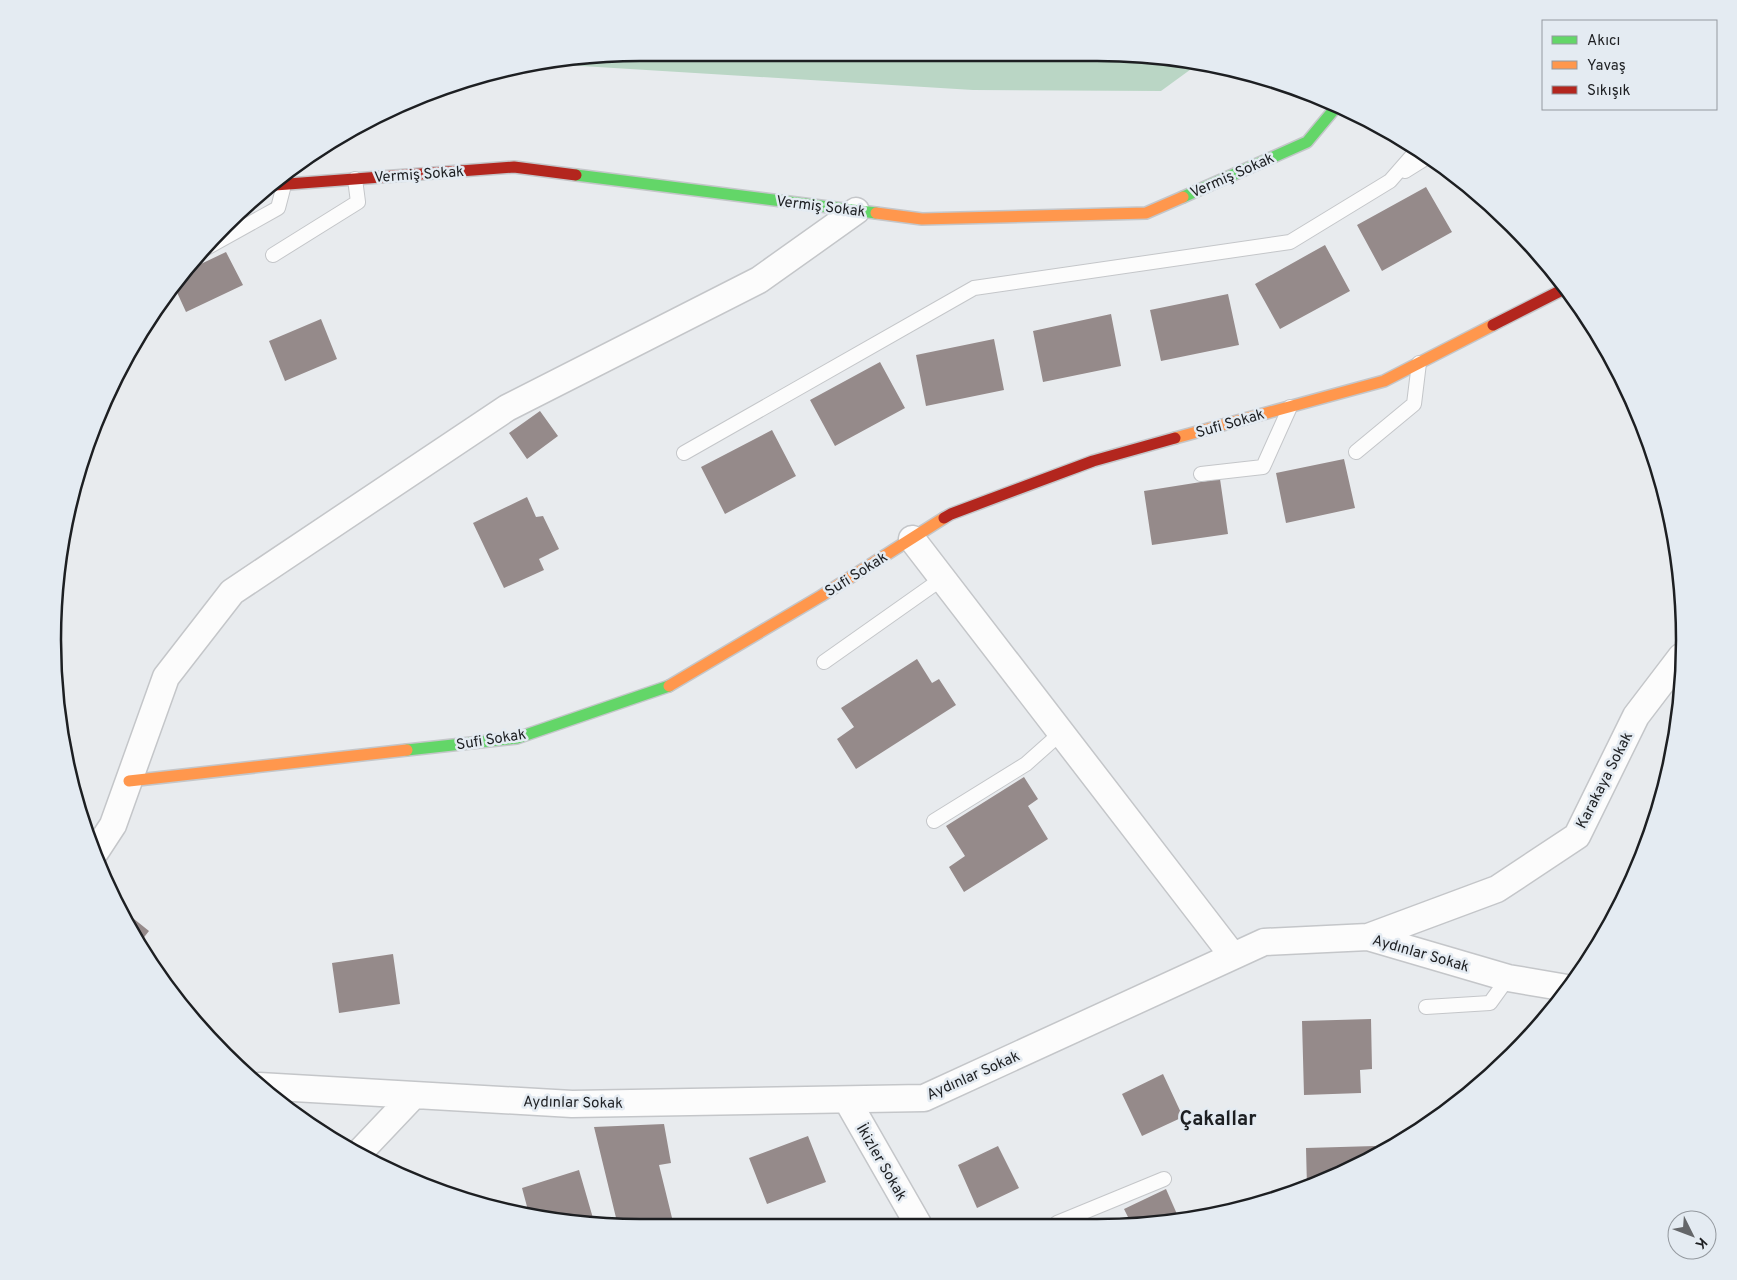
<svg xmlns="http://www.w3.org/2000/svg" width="1737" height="1280" viewBox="0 0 1737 1280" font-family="Overpass,sans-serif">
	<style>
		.green { fill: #bad6c5 }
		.building { fill: #958a8a }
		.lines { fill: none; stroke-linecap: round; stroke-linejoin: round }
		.lane-casing { stroke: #c4c6c9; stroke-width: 16 }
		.street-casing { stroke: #c4c6c9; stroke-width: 29 }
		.fast-casing { stroke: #c4c6c9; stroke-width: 14 }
		.slow-casing { stroke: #c4c6c9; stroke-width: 14 }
		.jam-casing { stroke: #c4c6c9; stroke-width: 14 }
		.lane { stroke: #fcfcfc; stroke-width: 14 }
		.street { stroke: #fcfcfc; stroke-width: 26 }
		.fast { stroke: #63d668; stroke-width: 11 }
		.slow { stroke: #ff974d; stroke-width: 11 }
		.jam { stroke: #b3261e; stroke-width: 11 }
		.labels { text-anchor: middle; stroke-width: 5; stroke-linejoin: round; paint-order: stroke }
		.street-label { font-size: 15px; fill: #1d1f22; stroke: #e4ebf2 }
		.district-label { font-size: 20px; font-weight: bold; fill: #1d1f22; stroke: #e4ebf2 }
		.rim { fill: none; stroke: #1d1f22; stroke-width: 2.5 }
	</style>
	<rect width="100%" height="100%" fill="#e8ebee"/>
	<!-- green -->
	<path class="green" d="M640,53L1135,54L1198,64L1161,91L973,90L549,64Z"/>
	<!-- building -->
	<path class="building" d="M1426,187L1452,232L1382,271L1357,225Z
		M1325,245L1350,291L1280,329L1255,284Z
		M226,252L243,285L186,312L175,288L186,271Z
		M1228,294L1239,345L1161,361L1150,310Z
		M1111,314L1121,366L1043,382L1033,331Z
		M321,319L337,359L285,381L269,341Z
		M994,339L1004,390L926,406L916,355Z
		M880,362L905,408L835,446L810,400Z
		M540,411L558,436L527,459L509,433Z
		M772,430L796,476L725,514L701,467Z
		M1344,459L1355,508L1286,523L1276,473Z
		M1220,479L1228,534L1152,545L1144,491Z
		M527,497L536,517L543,516L559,549L539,559L544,570L504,588L473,523Z
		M917,659L932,683L939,679L956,705L856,769L837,739L854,727L841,708Z
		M1024,777L1038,799L1028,806L1048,839L964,892L949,867L965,856L946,826Z
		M124,911L149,931L141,941Z
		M393,954L400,1004L339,1013L332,963Z
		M1371,1019L1372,1069L1360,1070L1361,1093L1304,1095L1302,1021Z
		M1163,1074L1183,1117L1142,1136L1122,1094Z
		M664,1124L671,1163L659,1165L674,1226H618L594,1127Z
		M808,1136L826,1182L767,1204L749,1158Z
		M998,1146L1019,1188L977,1208L958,1165Z
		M1375,1146V1152L1322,1183L1307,1187L1306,1148Z
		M579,1170L595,1225L529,1214L522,1188Z
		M1166,1189L1180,1221L1174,1222L1131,1223L1124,1209Z"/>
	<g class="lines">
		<defs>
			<path id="lane" d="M1405,171L1429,156
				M199,252L278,208L284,185
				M273,255L358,202L355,179
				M1356,452L1414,404L1419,363
				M684,453L974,288L1290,242L1390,181L1418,149
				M1201,474L1263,467L1290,407
				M824,662L943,578
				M934,821L1026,764L1062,732
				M1426,1007L1490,1003L1508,978
				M1057,1223L1164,1179"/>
			<path id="street" d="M912,539L1233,956
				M94,854L113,825L166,677L232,592L507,408L759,280L856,211
				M1368,937L1497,889L1577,836L1636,716L1681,657
				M259,1086L572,1104L924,1098L1264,942L1368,937L1508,978L1567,988
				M847,1100L918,1224
				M358,1154L413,1096"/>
			<path id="fast" d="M576,175L876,213
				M1183,197L1307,142L1337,106
				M407,750L517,738L669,686"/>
			<path id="slow" d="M876,213L922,219L1146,213L1183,197
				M1175,438L1384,381L1493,325
				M669,686L821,596L944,518
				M129,781L407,750"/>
			<path id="jam" d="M275,185L514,167L576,175
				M1493,325L1566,288
				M944,518L951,514L1093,461L1175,438"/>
		</defs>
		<!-- lane casing -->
		<use href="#lane" class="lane-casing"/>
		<!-- street casing -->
		<use href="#street" class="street-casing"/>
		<!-- fast casing -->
		<use href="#fast" class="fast-casing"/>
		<!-- slow casing -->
		<use href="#slow" class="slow-casing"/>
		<!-- jam casing -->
		<use href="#jam" class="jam-casing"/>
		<!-- lane -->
		<use href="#lane" class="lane"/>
		<!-- street -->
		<use href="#street" class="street"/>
		<!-- fast -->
		<use href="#fast" class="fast"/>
		<!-- slow -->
		<use href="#slow" class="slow"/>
		<!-- jam -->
		<use href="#jam" class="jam"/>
	</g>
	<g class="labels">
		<!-- street labels -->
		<g class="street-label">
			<text transform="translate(419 174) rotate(-4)" y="5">Vermiş Sokak</text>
			<text transform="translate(1232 175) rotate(-24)" y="5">Vermiş Sokak</text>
			<text transform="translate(821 206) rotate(7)" y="5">Vermiş Sokak</text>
			<text transform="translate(1230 423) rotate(-16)" y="5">Sufi Sokak</text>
			<text transform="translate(856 574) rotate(-32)" y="5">Sufi Sokak</text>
			<text transform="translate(491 739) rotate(-9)" y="5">Sufi Sokak</text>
			<text transform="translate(1604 780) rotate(-63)" y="5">Karakaya Sokak</text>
			<text transform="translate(1421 953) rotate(16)" y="5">Aydınlar Sokak</text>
			<text transform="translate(973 1075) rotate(-24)" y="5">Aydınlar Sokak</text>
			<text transform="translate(573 1102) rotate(1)" y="5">Aydınlar Sokak</text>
			<text transform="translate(882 1162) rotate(60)" y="5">İkizler Sokak</text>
		</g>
		<!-- district labels -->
		<g class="district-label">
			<text x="1218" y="1125">Çakallar</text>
		</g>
	</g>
	<!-- crop -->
	<path d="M0 0H1737V1280H0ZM640 61H1097A579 579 0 0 1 1676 640V640A579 579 0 0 1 1097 1219H640A579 579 0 0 1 61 640V640A579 579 0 0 1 640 61Z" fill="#e4ebf2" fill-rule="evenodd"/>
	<path class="rim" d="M640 61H1097A579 579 0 0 1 1676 640V640A579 579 0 0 1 1097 1219H640A579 579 0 0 1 61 640V640A579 579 0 0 1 640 61Z"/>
	<!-- legend -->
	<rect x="1542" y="20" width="175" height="90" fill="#e4ebf2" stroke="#94999f"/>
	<rect x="1552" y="36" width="25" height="8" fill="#63d668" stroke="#94999f"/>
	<text x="1587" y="45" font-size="15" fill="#1d1f22">Akıcı</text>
	<rect x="1552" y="61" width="25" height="8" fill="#ff974d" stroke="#94999f"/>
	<text x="1587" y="70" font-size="15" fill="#1d1f22">Yavaş</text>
	<rect x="1552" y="86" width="25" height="8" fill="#b3261e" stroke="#94999f"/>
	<text x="1587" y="95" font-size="15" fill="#1d1f22">Sıkışık</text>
	<!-- north arrow -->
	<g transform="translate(1692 1235) rotate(132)"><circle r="24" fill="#e4ebf2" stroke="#94999f"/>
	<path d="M0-4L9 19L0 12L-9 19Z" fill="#646669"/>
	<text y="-8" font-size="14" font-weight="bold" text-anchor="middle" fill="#1d1f22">K</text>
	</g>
</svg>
